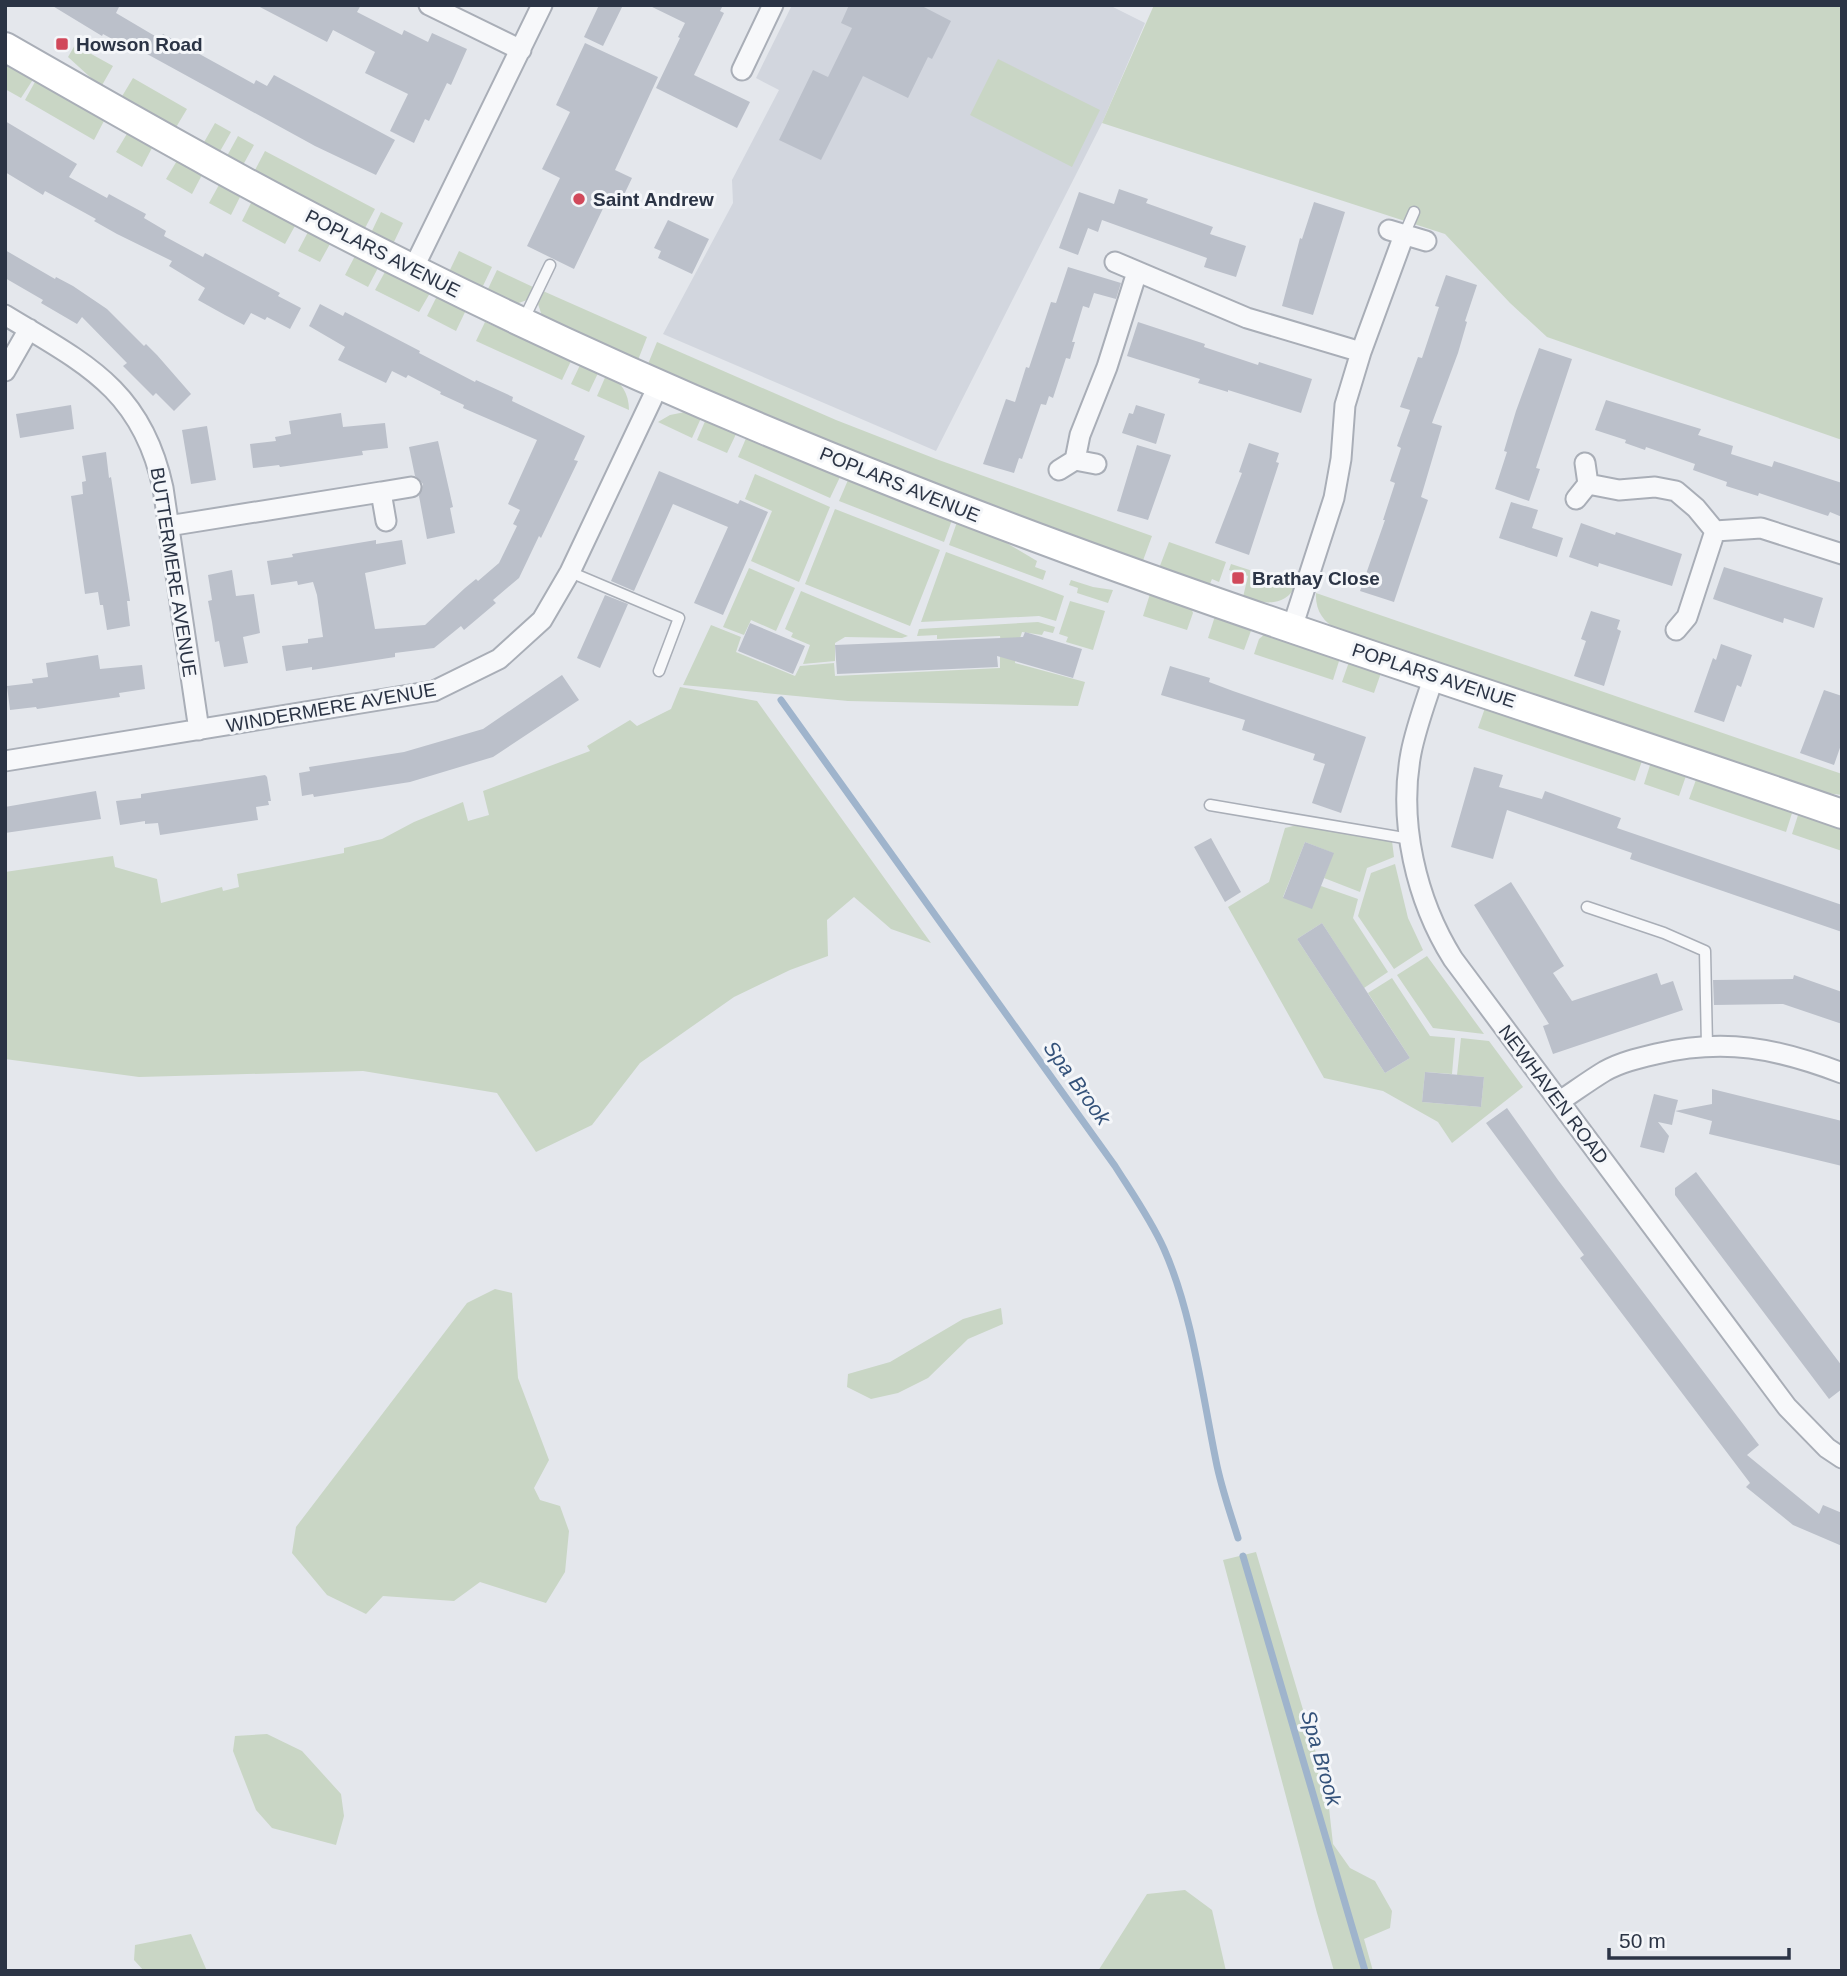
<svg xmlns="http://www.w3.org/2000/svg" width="1847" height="1976" viewBox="0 0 1847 1976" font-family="Arial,sans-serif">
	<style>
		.built { fill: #d2d6de }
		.green { fill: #c9d6c5 }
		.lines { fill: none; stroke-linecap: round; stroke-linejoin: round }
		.stream { stroke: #9fb4cc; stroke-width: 7 }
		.building { fill: #bbc0ca }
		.lane-casing { stroke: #a9aeb7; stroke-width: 13 }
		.street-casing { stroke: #a9aeb7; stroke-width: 23 }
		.secondary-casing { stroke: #a9aeb7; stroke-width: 32 }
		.lane { stroke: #f7f8fa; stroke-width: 10 }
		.street { stroke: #f7f8fa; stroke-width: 19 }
		.secondary { stroke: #fff; stroke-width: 28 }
		.poi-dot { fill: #d1495b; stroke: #f4f6f9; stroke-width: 2.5 }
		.labels { text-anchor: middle; stroke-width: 6; stroke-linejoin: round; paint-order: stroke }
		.poi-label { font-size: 19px; font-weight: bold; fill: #2b3445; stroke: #f4f6f9; text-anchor: start }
		.street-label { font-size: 19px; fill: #2b3445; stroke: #f4f6f9 }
		.water-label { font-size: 21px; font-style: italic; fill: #34527a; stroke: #f4f6f9 }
	</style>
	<rect width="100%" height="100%" fill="#e4e7ec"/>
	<!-- built -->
	<path class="built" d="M792,5H1109L1145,23L1102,123L936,451L663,334L733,203L732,180L779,90L756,78Z"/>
	<!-- green -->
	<path class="green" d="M1154,5H1842V440L1547,337L1510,303L1445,234L1102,123Z
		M75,45L113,66L101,87L68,57Z
		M998,59L1100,110L1072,167L970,115Z
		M5,62L34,78L21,98L5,89Z
		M133,78L187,109L175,129L121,98Z
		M36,80L105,119L94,140L25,100Z
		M215,123L231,132L219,153L203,144Z
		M128,132L153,146L142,167L116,152Z
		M238,136L254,145L243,165L227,156Z
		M265,151L375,209L364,230L254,172Z
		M178,159L203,173L192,194L166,179Z
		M220,183L241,195L231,215L209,203Z
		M252,201L296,224L285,244L242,221Z
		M381,212L403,223L393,244L371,233Z
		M309,230L331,242L320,262L298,251Z
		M459,251L492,267L482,288L449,272Z
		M356,254L379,266L368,287L345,275Z
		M386,270L430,293L419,312L375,290Z
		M497,270L533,287L527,300L516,304L487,291Z
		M543,291L647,337L638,360L542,316L538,304Z
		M437,296L466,310L456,331L427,316Z
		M485,322L571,361L562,380L476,341Z
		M657,342L836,420L936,459L1152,536L1141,566L927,483L648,364Z
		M581,363L599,371L589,392L571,384Z
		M607,373C621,382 629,393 629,410L597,396Z
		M685,412L702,416L692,438L658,422L670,415Z
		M706,419L737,432L727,453L697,440Z
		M747,436L840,477L830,498L738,457Z
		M755,474L830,507L799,582L751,561L772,511L745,499Z
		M848,480L952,520L944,542L839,501Z
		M835,509L940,550L910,626L805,584Z
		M957,522L993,535L1037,561L1035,567L1046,571L1043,580L949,545Z
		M1169,542L1226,562L1219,582L1212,579L1209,586L1158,571Z
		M946,552L1064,596L1056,621L1039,616L921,622Z
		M1231,564L1296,585C1285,608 1262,604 1243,597L1248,576L1229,570Z
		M749,568L795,588L776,631L751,620L744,635L723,627Z
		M1071,580L1093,587L1113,590L1108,603L1077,593L1078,588L1069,585Z
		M801,591L908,636L902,638L845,637L835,643V661L803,664L810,645L791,637L793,633L785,629Z
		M1316,593L1842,774V795L1819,792L1338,630C1323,622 1315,610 1316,593Z
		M1150,594L1191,607L1193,613L1187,630L1143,616Z
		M1070,601L1105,611L1093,650L1066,642L1068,637L1059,634Z
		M1215,616L1252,628L1244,650L1208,638Z
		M1038,622L1055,627L1053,633L1044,631L1042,635L1022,632L1018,645H1001L1000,636L937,639V635L917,636L919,629Z
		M711,625L741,637L736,652L795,676L800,666L834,663L835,676L1000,668V657L1016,655L1015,663L1085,682L1078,706L848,701L683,685Z
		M1266,633L1340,658L1333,680L1254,654L1259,639Z
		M1350,659L1382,670L1374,693L1342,682Z
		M680,687L757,701L931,943L891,929L854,897L827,920L828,956L790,970L734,997L640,1063L592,1125L536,1152L497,1093L363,1071L139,1077L5,1059V872L113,856L115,867L157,879L161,903L222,887L223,891L239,887L237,874L344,853V848L382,839L414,822L463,802L468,821L489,815L483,791L590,751L587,746L630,720L637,726L671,709Z
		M1486,705L1643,758L1635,781L1478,728Z
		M1651,762L1687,773L1679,796L1644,784Z
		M1697,777L1793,810L1786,832L1689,799Z
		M1799,812L1842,826V851L1792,834Z
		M1301,824L1392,841L1394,857L1367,868L1360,892L1324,878L1333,853L1305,842L1283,897L1321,886L1358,899L1353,918L1388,972L1364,988L1322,923L1297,939L1385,1073L1410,1058L1368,993L1392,978L1430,1036L1455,1038L1452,1074L1425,1072L1422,1102L1481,1107L1484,1077L1457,1075L1461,1038L1489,1041L1523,1087L1452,1143L1438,1122L1383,1091L1324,1078L1228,907L1269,882L1285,828Z
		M1395,864L1408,918L1423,950L1394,969L1358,916L1371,873Z
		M1427,956L1484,1034L1433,1028L1397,975Z
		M495,1289L512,1293L518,1378L549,1460L534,1488L540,1500L560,1506L569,1531L565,1572L546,1603L480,1582L454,1601L383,1596L366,1614L327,1595L292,1553L296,1527L467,1303Z
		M1001,1308L1003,1324L968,1339L928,1378L898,1393L871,1399L847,1387L848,1374L890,1362L963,1319Z
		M1256,1552L1327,1790L1333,1844L1350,1868L1375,1881L1392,1911L1390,1928L1364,1939L1373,1971H1334L1317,1913L1223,1560Z
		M267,1734L302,1751L341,1794L344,1816L336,1845L272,1828L256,1810L233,1751L235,1736Z
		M1185,1890L1212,1910L1226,1971H1098L1147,1894Z
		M191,1934L207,1971H144L134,1960L135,1945Z"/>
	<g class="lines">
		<!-- stream -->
		<path class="stream" d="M781,700L1115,1166C1132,1193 1151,1220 1164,1249C1192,1312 1202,1393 1216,1461C1221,1487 1230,1512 1238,1538
			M1243,1556L1365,1971"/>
	</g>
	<!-- building -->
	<path class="building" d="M51,5H120L116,13L160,39L163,34L254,84L256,80L267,86L274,75L395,140L376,175L315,146L127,43L125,46L103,34L102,36Z
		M256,5H361L357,12L402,35L404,30L428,42L432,33L467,49L451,85L447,83L429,121L425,119L414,143L390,131L408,94L365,73L375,52L333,30L327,42Z
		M599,5H623L603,46L584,37Z
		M648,5H723L720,11L724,13L694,75L750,102L737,128L656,88L680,38L678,37L685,23Z
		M849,5H920L951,21L932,59L928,57L908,98L863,76L821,160L779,140L813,70L828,77L852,28L841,23Z
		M585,43L658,77L615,170L632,178L621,201L609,196L574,269L527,246L560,178L542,169L570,112L556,105Z
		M5,121L77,164L69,177L107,198L109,194L146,214L144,218L166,231L164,236L203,257L205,253L280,293L278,296L301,308L290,329L267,317L265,320L251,313L244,325L225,315L198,300L205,288L169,266L172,261L117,234L94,221L96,219L45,191L43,195L5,172Z
		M1119,189L1148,199L1146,203L1213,227L1210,234L1246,246L1236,277L1204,267L1207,258L1102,220L1098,232L1088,228L1078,255L1059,248L1079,192L1114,204Z
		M1314,202L1345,212L1313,315L1282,306L1300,238L1302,239Z
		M668,220L709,239L692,274L658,258L661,251L654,248Z
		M5,250L55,279L56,277L73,286L107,309L144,346L146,344L157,355L191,394L174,411L156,393L153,396L123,366L127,363L82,317L77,324L41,303L43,300L5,278Z
		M1068,267L1121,283L1116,299L1094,293L1089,308L1083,306L1072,342H1075L1070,359L1066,358L1053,398L1049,396L1046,405L1041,404L1022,459L1019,458L1014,473L983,464L1006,399L1015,402L1026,367L1029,368L1051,302L1056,303Z
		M1446,275L1477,285L1465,321L1467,322L1458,353L1432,423L1442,426L1421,497L1428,500L1394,602L1360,591L1385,520H1383L1395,483L1390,481L1401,448L1397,446L1410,410L1400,407L1418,357L1422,358L1439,307L1435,306Z
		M320,304L343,316L345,312L420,351L419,353L475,382L476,380L513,397L512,401L585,436L574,460L578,461L541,538L539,536L519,578L493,600L496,603L464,630L461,626L434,648L395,653V657L312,670V667L286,671L282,646L308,643V639L323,637L317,595L313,582L298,585L297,581L271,585L267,561L293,557L292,554L376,540V544L402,540L406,564L365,573L375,629L425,625L465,588L476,579L478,581L499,563L517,526L513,524L520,510L508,504L537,440L463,408L464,405L440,394L441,392L408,375L406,378L392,371L386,383L338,360L345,347L309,326Z
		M1138,322L1205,344L1204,347L1258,365L1259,362L1312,379L1301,413L1228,390V392L1198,383L1200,379L1127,356Z
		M1539,348L1572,359L1536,468L1540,469L1529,501L1495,489L1507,452L1504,451L1516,411Z
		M1606,400L1701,429L1698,435L1733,446L1731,454L1772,467L1774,461L1842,483V517L1830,512L1828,516L1759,493L1758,496L1726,486L1727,482L1693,470L1695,464L1646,447L1645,450L1625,443L1626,440L1595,430Z
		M71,405L74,429L20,438L16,414Z
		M1136,405L1165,414L1156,444L1122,433L1129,413L1133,414Z
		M341,413L343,427L385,423L388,448L362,451L363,455L280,467L279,465L253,468L250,444L276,441L275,437L291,434L289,421Z
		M207,426L216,480L191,484L182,430Z
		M438,441L453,507L450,508L455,533L427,539L419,496L423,484L415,476L409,447Z
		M1249,443L1279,453L1276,462L1279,463L1249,555L1215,543L1242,473L1239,472Z
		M1137,445L1171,455L1148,520L1117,511Z
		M106,452L109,478L111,477L130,601H127L130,626L107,630L103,605H100L98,592L85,594L71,496L83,494L82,482L86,481L82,456Z
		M659,471L738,504L740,500L768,512L723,615L694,603L728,527L673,504L634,591L611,581Z
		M1511,502L1538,510L1532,528L1563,538L1557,557L1499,538Z
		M1581,523L1615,535L1616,532L1682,554L1672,586L1599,563L1598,567L1569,557Z
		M1724,567L1823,598L1814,628L1784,618L1783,623L1713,599Z
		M232,570L236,596L254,594L260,633L243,637L248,663L224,667L219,641L215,642L212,622L208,601L212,600L208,575Z
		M605,595L628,604L600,668L577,658Z
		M1591,611L1620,620L1617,629L1621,631L1604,686L1574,676L1586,641L1581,639Z
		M750,623L805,646L793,674L738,651Z
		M1025,632L1082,649L1073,678L997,656L998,667L837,674L835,645L1023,637Z
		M1721,644L1752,655L1741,687L1737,685L1724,722L1694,712L1713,658L1716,660Z
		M98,655L100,669L142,665L145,689L119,693L120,697L37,709L36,707L10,710L7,686L33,683L32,679L48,677L46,663Z
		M1170,666L1210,678L1209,682L1233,691L1366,737L1341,813L1312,803L1325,764L1313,760L1315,754L1242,730L1245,720L1161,695Z
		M562,675L579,700L493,757L410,782L314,797L313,794L302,796L299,773L310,771L309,767L404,752L483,729Z
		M1824,690L1842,696V742L1834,765L1800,753Z
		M1474,767L1503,775L1499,787L1542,799L1545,791L1621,818L1617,828L1842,905V932L1630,859L1632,853L1507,810L1493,859L1451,847Z
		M265,775L267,777L271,801H268L269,805L256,807L258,820L160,835L158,823L145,824V821L120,825L116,801L141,798V794Z
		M96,791L101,819L5,833V807Z
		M1211,838L1241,892L1225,902L1194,847Z
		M1305,842L1334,853L1312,909L1283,898Z
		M1511,882L1564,966L1553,973L1572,1001L1657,973L1661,985L1673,981L1683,1010L1553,1054L1543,1026L1549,1024L1474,905Z
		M1322,923L1410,1058L1385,1073L1297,939Z
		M1794,975L1842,992V1024L1783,1004L1714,1005L1713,980L1793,979Z
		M1425,1072L1484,1077L1481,1107L1422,1102Z
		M1712,1089L1842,1121V1166L1709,1134L1712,1121L1675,1111L1672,1125L1658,1122L1669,1136L1664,1153L1640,1147L1654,1094L1678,1100L1675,1111L1712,1104Z
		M1507,1108L1558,1180L1759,1445L1747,1455L1819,1514L1823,1505L1842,1513V1546L1793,1525L1746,1487L1750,1483L1580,1258L1584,1255L1486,1123Z
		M1696,1172L1842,1366V1389L1829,1399L1675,1195V1188Z"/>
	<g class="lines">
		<defs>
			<path id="lane" d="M1404,235L1414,212
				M523,321L550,265
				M570,572L679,618L659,671
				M1210,805L1410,839
				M1587,907L1664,933L1705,951L1707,1046"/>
			<path id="street" d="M429,5L521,50
				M742,70L773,5
				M1389,230L1426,241
				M1115,262L1247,318L1361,352
				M413,269L542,5
				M5,315C84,363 142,389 163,488L199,730
				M5,371L29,329
				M1075,460L1080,435L1107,367L1137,272
				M1059,470L1075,460L1096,464
				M1588,484L1619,490L1655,487L1676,491L1696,508L1715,531L1761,528L1842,554
				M1576,499L1588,484L1585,463
				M386,521L381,492L411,487
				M168,526L381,492
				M1292,628L1334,498L1341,459L1345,405L1361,352L1404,235
				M1676,630L1687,617L1715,531
				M1434,676C1426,701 1416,727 1411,753C1398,822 1416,900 1453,959L1787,1407L1827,1448L1842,1458
				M5,761L434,691L499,659L542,620L570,572L659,384
				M1560,1101C1575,1091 1590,1080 1605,1071C1621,1062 1639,1058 1656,1054C1725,1038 1776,1048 1842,1073"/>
			<path id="secondary" d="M5,47C141,125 278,203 419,272C577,351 740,422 905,487C1212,609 1529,705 1842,814"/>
		</defs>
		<!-- lane casing -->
		<use href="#lane" class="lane-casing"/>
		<!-- street casing -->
		<use href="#street" class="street-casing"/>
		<!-- secondary casing -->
		<use href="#secondary" class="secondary-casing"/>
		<!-- lane -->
		<use href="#lane" class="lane"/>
		<!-- street -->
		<use href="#street" class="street"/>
		<!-- secondary -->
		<use href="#secondary" class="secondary"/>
	</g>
	<!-- markers -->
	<g class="poi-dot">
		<rect x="55" y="37" width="14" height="14" rx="3.5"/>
		<circle cx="579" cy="199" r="7"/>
		<rect x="1231" y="571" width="14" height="14" rx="3.5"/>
	</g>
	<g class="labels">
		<!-- poi labels -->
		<g class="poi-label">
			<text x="76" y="51">Howson Road</text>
			<text x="593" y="206">Saint Andrew</text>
			<text x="1252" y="585">Brathay Close</text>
		</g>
		<!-- street labels -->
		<g class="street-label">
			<text transform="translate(383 253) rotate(27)" y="7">POPLARS AVENUE</text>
			<text transform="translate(900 484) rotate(22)" y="7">POPLARS AVENUE</text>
			<text transform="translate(174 572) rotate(81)" y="7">BUTTERMERE AVENUE</text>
			<text transform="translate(1434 675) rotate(18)" y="7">POPLARS AVENUE</text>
			<text transform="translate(331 707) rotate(-10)" y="7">WINDERMERE AVENUE</text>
			<text transform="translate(1554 1094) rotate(53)" y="7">NEWHAVEN ROAD</text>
		</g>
		<!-- water labels -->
		<g class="water-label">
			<text transform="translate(1077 1083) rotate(54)" y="7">Spa Brook</text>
			<text transform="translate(1321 1758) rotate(74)" y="7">Spa Brook</text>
		</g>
	</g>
	<!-- border -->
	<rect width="1847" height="1976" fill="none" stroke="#2b3445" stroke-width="14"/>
	<!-- scale -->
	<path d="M1609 1948v10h180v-10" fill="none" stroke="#2b3445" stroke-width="3.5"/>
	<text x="1619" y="1948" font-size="21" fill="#2b3445" stroke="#f4f6f9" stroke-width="5" paint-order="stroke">50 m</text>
</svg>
